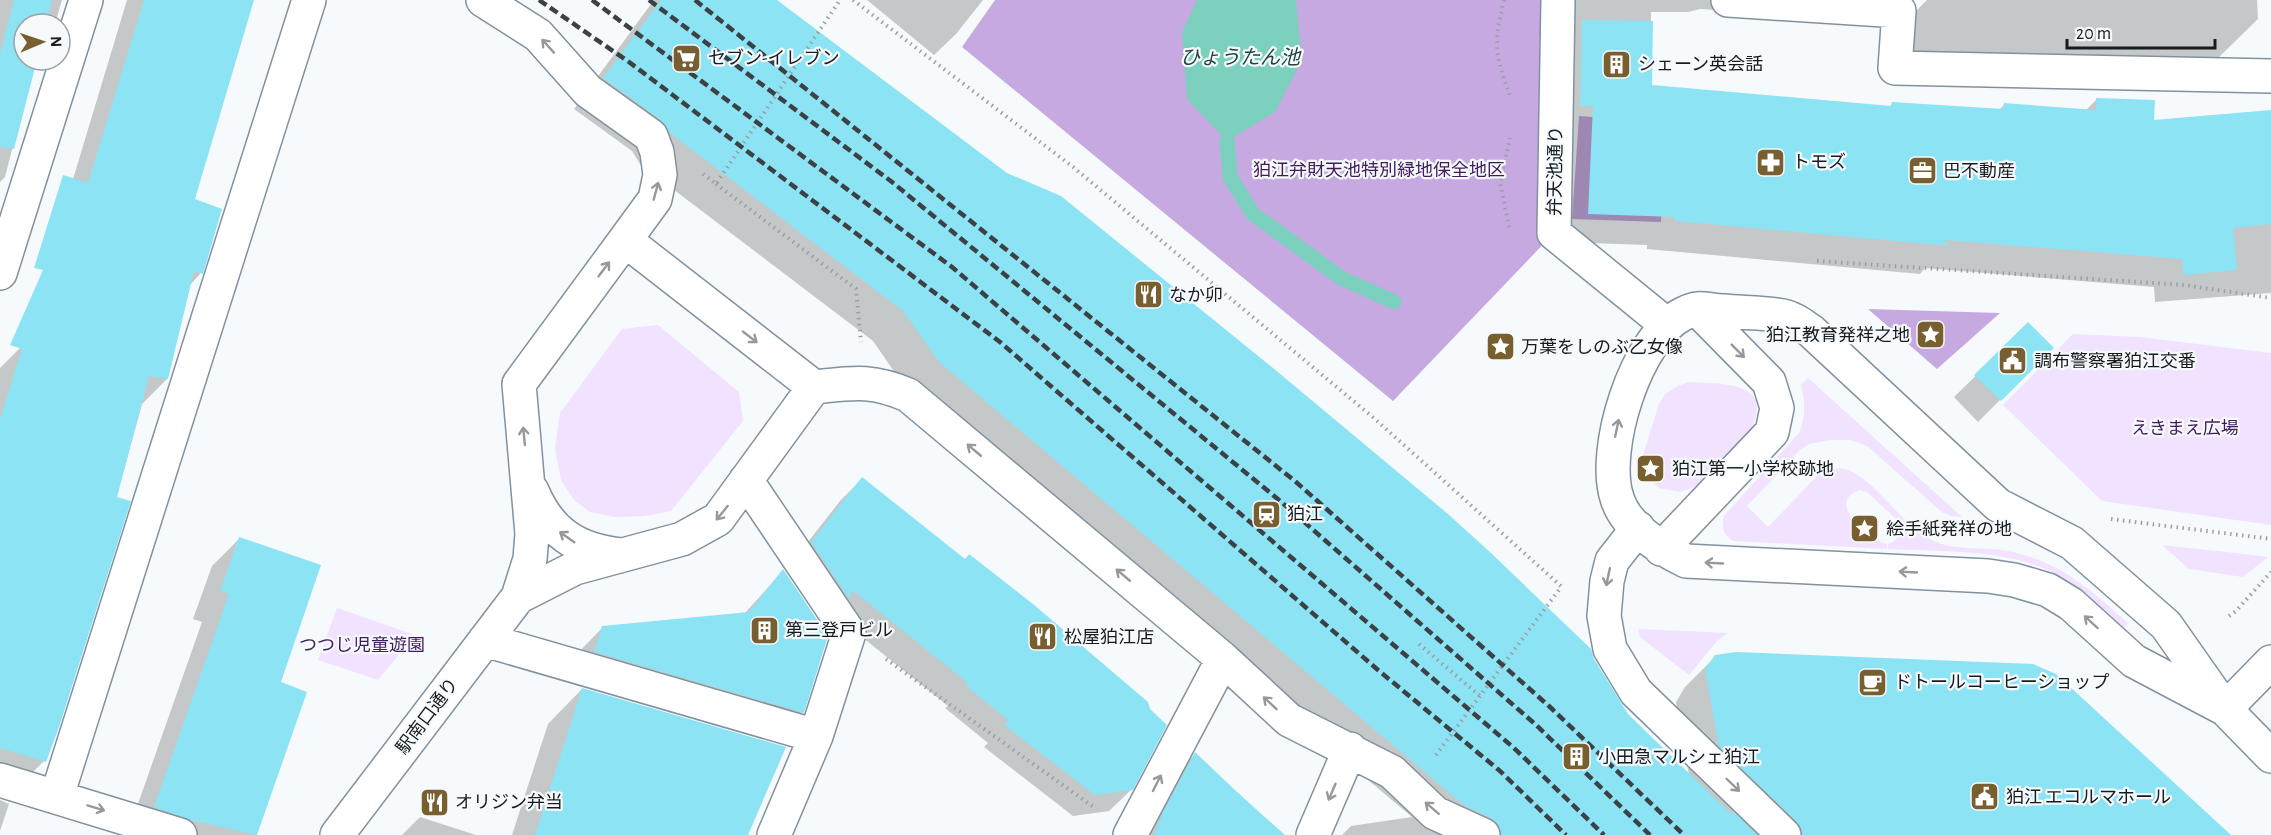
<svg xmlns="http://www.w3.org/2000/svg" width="2271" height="835" viewBox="0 0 2271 835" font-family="'Alegreya Sans','Noto Sans JP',sans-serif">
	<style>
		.green { fill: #f1e2ff }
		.forest { fill: #c7a9e2 }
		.water { fill: #7bd0be }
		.shadow { fill: #0003 }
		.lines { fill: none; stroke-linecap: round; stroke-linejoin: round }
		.stream { stroke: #7bd0be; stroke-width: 15 }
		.building { fill: #8ce3f4 }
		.minor-casing { stroke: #82919e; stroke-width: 36 }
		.path { stroke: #9b9fa3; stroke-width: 4; stroke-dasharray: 1.5 4.5; stroke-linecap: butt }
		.minor { stroke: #fff; stroke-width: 33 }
		.rail { stroke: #3c4146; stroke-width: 4.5; stroke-dasharray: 9 4.5; stroke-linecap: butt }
		.oneway { stroke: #96989b }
		.labels { text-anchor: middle; stroke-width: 4.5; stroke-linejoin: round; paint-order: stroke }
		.poi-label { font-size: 18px; fill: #161b20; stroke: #f6fafc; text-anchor: start }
		.park-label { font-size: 18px; fill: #421a5e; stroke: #f6fafc }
		.street-label { font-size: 18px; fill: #161b20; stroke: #f6fafc }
		.water-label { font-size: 20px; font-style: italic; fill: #1d443d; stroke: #f6fafc }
	</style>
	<rect width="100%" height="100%" fill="#f6fafc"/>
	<!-- green -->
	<path class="green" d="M658,325L739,392L743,421L671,511L645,516L615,517L590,512L574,500L561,480L555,448L560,413L622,329Z
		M2073,334L2140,337L2271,353V525L2102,501L2003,405Z
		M1808,378L1962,517L1951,516L1942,512L1867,446L1859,443L1850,440H1830L1809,444L1800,450L1747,506L1768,527L1821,472C1830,469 1838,467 1848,470C1874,479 1902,524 1928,538C1952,552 1982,546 2008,551C2061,562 2089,589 2128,623L2124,628C2104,610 2084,589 2060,576C2009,548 1945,552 1888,549V544C1900,540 1901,529 1896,519L1868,493L1860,490C1824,501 1868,540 1887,544V549L1733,541C1723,535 1721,526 1724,516L1799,433C1806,417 1805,402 1801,385Z
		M1689,382C1719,384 1773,380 1752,427L1697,486L1680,492L1659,488L1650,479L1645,469L1643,455L1659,404L1665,394L1678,386Z
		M2162,545L2253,555L2268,557L2243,577L2189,569Z
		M337,608L415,635L378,680L318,660Z
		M1638,629L1728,633L1717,641L1689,675L1640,637Z"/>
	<!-- forest -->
	<path class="forest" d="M995,0H1558L1554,233L1393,401L962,47Z
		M1579,116L1665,122L1661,222L1572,219Z
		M1868,309L2000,313L1937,369Z"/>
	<!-- water -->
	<path class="water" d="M1197,0H1296L1302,60L1275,112L1227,141L1187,99L1182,32Z"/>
	<!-- shadow -->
	<path class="shadow" d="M0,0H62L55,24H24V60H35L5,177L0,182Z
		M127,0H253L193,200L201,273L189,286L167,379L142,404L44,761L19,786L0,787V368L23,345Z
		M654,0H775L1593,659L1626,715L1689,775L1676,702L1685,687L1716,656L2228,835H1342L1351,826L1412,817L909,393L873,341L640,164L632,151L574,109Z
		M867,0H983L956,34L934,55Z
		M1557,0H1853L1784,14L1700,9L1688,12H1651L1650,86L1889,107L1892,104L1998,111L2004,105L2085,111L2097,99L2152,122L2271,111V293L2155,302L2154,287L1925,268L1920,274L1647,249V245L1560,242Z
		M1927,0H2257L2258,19L2217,59L1914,65L1913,14Z
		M2028,325L2052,348L1978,422L1954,397Z
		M862,479L1132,789L1109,811L1073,816L984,747L988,743L945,708L948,706L832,613L790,565L840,501Z
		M240,538L279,683L305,693L256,835H127L202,622L193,619L212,566Z
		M783,571L802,712L776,739L576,655L602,628L744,614Z
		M582,689L747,835H512L548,724Z
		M1195,754L1284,835H1139L1167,782Z
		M0,800L9,804L0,831Z
		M420,817L476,835H402Z"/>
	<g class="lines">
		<!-- stream -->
		<path class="stream" d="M1227,141L1230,177L1253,214L1341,278L1394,302"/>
	</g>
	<!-- building -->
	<path class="building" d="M14,0H52L46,24H24V60H37L14,149L0,147V53Z
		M144,0H254L195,199L222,209L203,274L194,271L168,379L149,376L117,497L131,501L59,727L46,762L0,748V419L22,349L10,345L43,270L34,268L63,175L88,183Z
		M661,0H777L1007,173L1061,196L1273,368L1448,514L1491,553L1591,649L1594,659L1628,714L1732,815V810L1757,835H1501L1498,824L1491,818L1465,806L939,362L903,311L670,133L662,121L603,78Z
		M1582,20L1653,21L1652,85L1891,106L1892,102L2003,109L2004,103L2096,110V98L2155,100L2154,120L2271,110V224L2233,228L2237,270L2183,275L2182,259L1943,240L1950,246L1675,221V217L1588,214L1593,106H1580Z
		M2028,322L2054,348L2001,401L1974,375Z
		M862,477L965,559L969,554L1033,604L1148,702L1150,709L1167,725L1133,790L1095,795L1004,725L1008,720L966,686L968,683L852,590L849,599L811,542Z
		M239,537L321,565L281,682L307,692L257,835L190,820L154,807L229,594L220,591Z
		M783,569L828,636L804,713L594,652L602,626L749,612Z
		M1736,652L2033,664L2056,674L2231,835H1802V829L1797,822L1719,747L1705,670L1715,655Z
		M582,688L786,747L748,835H535Z
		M1195,752L1238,793L1285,835H1154L1163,812Z"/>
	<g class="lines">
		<defs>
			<path id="minor" d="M483,0L538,35L588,91L651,136L657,152L660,175L655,199L625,240
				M1558,0L1554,233L1667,325
				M1728,0L1899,11L1895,68L2271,76
				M0,273L86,0
				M814,387C853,383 871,379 908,395L1223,659L1289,720L1392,772L1435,813L1483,835
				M746,480L849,633L816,736L774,835
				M532,491C549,532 576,550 620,555
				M1638,528L1612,561L1607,581L1604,616L1610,649L1636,692L1784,835
				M1661,549L1772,432L1777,408L1769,382L1697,309
				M485,640L816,736
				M2225,709L2134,661L2071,604L2048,590L2014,580L1988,576L1686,561C1660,548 1626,528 1617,498C1601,450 1636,337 1683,314C1687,312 1692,310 1696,309C1704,308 1715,311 1723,311C1742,313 1764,312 1783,316C1793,318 1802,325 1811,331L1998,505L2072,543L2166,625L2225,709L2271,756
				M2225,709L2271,662
				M0,780L180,835
				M57,796L309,0
				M337,835L518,597L530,559L532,534L519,384L625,240L814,387L718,519L682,539L575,568L518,597
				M1130,835L1223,659
				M1313,835L1350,749"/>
		</defs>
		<!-- minor casing -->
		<use href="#minor" class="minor-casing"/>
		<!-- path -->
		<path class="path" d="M853,0L1073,167L1375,419L1563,588
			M1504,0C1493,44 1495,56 1511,98
			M703,174L716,184L840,0
			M716,184L856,289L861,342
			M1509,227L1500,182L1510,138
			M1817,261L2184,285L2271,298
			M2111,519L2271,539
			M2229,616L2236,611L2271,572
			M1419,644L1480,696
			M886,659L1095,808
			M1436,755L1561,587"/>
		<!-- minor -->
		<use href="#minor" class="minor"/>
		<!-- rail -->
		<path class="rail" d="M539,0L629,62L1000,342L1378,670L1500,771L1566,835
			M592,0L952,267L1514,748L1604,835
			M649,0L892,182L1279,500L1535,724L1650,835
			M695,0L1296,482L1550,707L1684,835"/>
	</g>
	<!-- one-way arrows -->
	<defs><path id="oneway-shaft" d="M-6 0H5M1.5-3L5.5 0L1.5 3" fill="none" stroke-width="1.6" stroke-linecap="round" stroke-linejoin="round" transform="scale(1.5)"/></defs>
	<g class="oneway">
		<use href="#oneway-shaft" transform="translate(548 46) rotate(-132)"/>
		<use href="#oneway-shaft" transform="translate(656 191) rotate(-75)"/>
		<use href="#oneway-shaft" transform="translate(604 269) rotate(-53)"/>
		<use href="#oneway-shaft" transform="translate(750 337) rotate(38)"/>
		<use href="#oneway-shaft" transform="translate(1738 351) rotate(45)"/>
		<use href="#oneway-shaft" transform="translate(1617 428) rotate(-78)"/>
		<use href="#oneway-shaft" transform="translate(524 436) rotate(-96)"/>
		<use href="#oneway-shaft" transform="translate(974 450) rotate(-140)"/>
		<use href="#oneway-shaft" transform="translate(722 513) rotate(129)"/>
		<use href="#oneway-shaft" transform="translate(567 537) rotate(-145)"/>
		<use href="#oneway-shaft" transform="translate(1714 563) rotate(-177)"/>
		<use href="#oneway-shaft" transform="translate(1908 572) rotate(-177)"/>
		<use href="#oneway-shaft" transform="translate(1123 575) rotate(-140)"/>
		<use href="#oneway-shaft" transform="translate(1608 577) rotate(102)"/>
		<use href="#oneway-shaft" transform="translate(2091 622) rotate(-138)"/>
		<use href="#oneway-shaft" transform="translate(1270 703) rotate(-137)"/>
		<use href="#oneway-shaft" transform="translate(1157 783) rotate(-63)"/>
		<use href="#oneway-shaft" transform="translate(1733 785) rotate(44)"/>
		<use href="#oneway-shaft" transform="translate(1332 792) rotate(113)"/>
		<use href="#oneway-shaft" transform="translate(96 808) rotate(17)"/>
		<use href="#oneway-shaft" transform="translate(1432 808) rotate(-139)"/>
	</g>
	<!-- icons -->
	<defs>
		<symbol id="supermarket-square" viewBox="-11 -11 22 22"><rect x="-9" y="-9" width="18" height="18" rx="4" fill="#785f30" stroke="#f6fafc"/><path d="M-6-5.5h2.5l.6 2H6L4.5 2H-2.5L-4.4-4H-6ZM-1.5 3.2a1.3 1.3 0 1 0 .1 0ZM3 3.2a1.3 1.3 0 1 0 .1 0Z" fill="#fff"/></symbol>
		<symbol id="building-square" viewBox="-11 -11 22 22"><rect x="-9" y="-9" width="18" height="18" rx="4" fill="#785f30" stroke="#f6fafc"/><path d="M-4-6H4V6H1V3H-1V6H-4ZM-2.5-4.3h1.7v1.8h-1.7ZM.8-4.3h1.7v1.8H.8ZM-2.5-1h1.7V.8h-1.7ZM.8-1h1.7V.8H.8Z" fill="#fff"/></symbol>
		<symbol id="pharmacy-square" viewBox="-11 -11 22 22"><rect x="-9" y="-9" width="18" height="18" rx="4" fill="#785f30" stroke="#f6fafc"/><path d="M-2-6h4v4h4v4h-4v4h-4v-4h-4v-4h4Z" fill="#fff"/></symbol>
		<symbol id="office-square" viewBox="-11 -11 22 22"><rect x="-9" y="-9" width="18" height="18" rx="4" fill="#785f30" stroke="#f6fafc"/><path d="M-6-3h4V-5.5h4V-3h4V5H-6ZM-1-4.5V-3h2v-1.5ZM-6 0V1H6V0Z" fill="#fff"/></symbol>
		<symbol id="restaurant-square" viewBox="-11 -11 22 22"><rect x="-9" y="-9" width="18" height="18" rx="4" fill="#785f30" stroke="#f6fafc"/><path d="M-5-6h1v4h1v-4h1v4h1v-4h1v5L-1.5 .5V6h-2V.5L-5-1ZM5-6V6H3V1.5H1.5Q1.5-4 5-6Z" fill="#fff"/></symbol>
		<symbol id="sight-square" viewBox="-11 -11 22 22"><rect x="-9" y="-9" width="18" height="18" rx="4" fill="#785f30" stroke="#f6fafc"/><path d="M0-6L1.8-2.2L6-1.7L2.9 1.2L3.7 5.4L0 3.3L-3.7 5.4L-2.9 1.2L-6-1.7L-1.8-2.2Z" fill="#fff"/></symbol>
		<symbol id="civic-square" viewBox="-11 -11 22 22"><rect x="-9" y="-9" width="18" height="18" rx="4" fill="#785f30" stroke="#f6fafc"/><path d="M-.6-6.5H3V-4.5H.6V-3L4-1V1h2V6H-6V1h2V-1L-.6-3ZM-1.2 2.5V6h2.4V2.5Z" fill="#fff"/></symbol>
		<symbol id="station-square" viewBox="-11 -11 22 22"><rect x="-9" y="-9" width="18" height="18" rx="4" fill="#785f30" stroke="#f6fafc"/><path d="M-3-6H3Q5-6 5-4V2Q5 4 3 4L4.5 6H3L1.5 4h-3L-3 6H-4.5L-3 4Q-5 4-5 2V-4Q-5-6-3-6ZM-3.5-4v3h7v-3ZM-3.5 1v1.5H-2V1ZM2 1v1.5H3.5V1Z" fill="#fff"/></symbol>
		<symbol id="cafe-square" viewBox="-11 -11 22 22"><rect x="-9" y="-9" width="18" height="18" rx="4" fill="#785f30" stroke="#f6fafc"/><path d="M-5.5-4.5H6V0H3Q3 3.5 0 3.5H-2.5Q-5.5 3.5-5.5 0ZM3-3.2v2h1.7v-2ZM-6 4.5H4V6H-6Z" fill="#fff"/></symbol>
	</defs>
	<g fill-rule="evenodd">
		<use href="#supermarket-square" x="670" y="42" width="33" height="33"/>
		<use href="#building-square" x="1600" y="48" width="33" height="33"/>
		<use href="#pharmacy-square" x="1754" y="146" width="33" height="33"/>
		<use href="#office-square" x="1906" y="154" width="33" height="33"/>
		<use href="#restaurant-square" x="1132" y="278" width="33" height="33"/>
		<use href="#sight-square" x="1914" y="318" width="33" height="33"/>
		<use href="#sight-square" x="1484" y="330" width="33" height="33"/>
		<use href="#civic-square" x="1996" y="344" width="33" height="33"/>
		<use href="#sight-square" x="1634" y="452" width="33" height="33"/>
		<use href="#station-square" x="1250" y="498" width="33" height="33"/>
		<use href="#sight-square" x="1848" y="512" width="33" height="33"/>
		<use href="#building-square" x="748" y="614" width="33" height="33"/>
		<use href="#restaurant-square" x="1026" y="620" width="33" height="33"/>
		<use href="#cafe-square" x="1856" y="666" width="33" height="33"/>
		<use href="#building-square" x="1560" y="740" width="33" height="33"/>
		<use href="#civic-square" x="1968" y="780" width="33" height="33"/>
		<use href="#restaurant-square" x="418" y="786" width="33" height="33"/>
	</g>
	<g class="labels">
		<!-- poi labels -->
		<g class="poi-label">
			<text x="708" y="64">セブン-イレブン</text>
			<text x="1638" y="70">シェーン英会話</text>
			<text x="1792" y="168">トモズ</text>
			<text x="1943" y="177">巴不動産</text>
			<text x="1169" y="301">なか卯</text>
			<text x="1910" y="341" text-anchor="end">狛江教育発祥之地</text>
			<text x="1521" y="353">万葉をしのぶ乙女像</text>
			<text x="2034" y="367">調布警察署狛江交番</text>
			<text x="1672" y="475">狛江第一小学校跡地</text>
			<text x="1287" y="520">狛江</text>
			<text x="1886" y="535">絵手紙発祥の地</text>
			<text x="785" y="636">第三登戸ビル</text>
			<text x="1064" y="643">松屋狛江店</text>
			<text x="1894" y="688">ドトールコーヒーショップ</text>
			<text x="1598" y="763">小田急マルシェ狛江</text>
			<text x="2006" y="803">狛江 エコルマホール</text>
			<text x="455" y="808">オリジン弁当</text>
		</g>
		<!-- park labels -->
		<g class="park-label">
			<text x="1379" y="176">狛江弁財天池特別緑地保全地区</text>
			<text x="2185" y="434">えきまえ広場</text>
			<text x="362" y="651">つつじ児童遊園</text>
		</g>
		<!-- street labels -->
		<g class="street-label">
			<text transform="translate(1555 171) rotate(-89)" y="6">弁天池通り</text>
			<text transform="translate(427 716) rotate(-53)" y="6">駅南口通り</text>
		</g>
		<!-- water labels -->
		<g class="water-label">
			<text x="1240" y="64">ひょうたん池</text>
		</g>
	</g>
	<!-- north arrow -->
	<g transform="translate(42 42) rotate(88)"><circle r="28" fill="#f6fafc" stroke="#9ca1a4" stroke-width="1.5"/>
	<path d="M0-4.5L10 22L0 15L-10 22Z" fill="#785f30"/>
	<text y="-9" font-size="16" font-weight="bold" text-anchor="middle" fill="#161b20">N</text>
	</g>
	<!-- scale -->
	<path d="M2067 39v9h148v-9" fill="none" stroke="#161b20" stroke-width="3"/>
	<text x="2076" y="39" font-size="18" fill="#161b20" stroke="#f6fafc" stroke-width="4.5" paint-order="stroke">20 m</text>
</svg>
